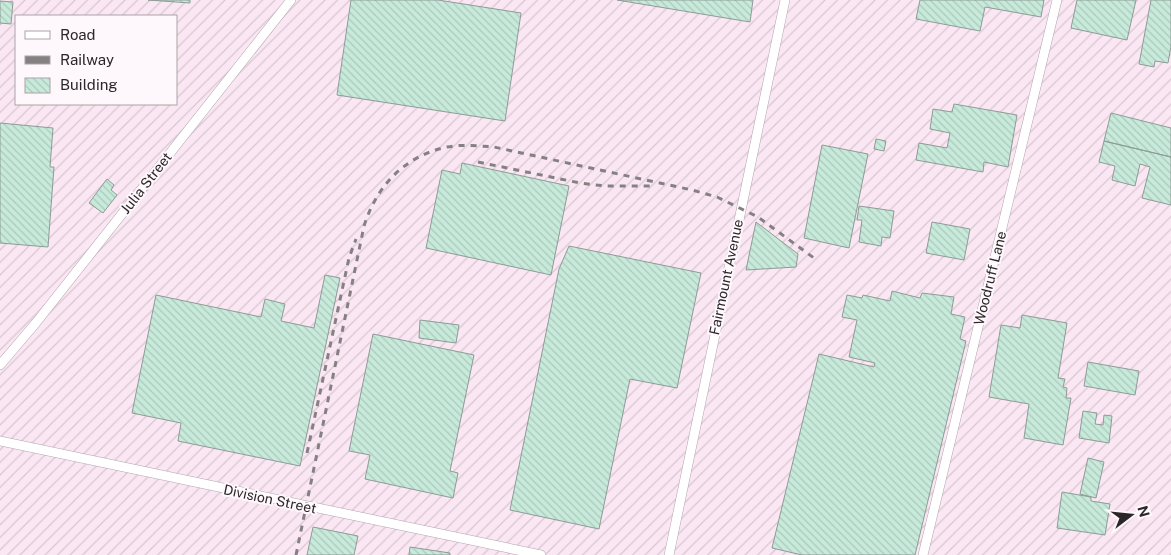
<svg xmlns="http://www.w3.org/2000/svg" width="1171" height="555" viewBox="0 0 1171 555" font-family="'Public Sans',sans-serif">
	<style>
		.industrial { fill: url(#industrial-furrows); fill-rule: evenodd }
		.building { fill: url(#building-back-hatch); stroke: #8e9b96 }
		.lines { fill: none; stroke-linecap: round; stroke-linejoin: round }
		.minor-casing { stroke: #b0a5ac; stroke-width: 10 }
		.minor { stroke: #fff; stroke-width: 9 }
		.rail { stroke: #858082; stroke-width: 3; stroke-dasharray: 6 6; stroke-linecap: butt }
		.labels { text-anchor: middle; stroke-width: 4; stroke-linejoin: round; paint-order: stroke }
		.street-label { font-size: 14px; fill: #2b2729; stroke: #fef7fb }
	</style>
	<defs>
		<pattern id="industrial-furrows" width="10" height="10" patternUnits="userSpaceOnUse" patternTransform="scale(1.25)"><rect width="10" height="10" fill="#fbe7f3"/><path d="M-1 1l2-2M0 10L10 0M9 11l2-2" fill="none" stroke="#d7c6d0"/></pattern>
		<pattern id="building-back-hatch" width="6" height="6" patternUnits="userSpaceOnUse" patternTransform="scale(1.25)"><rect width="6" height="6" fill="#c7eadb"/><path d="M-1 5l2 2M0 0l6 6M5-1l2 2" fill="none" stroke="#abc9bc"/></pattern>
	</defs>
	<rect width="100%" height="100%" fill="#fef7fb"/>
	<!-- industrial -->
	<path class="industrial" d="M0,0H1171V555H0ZM16,16H176V104H16Z"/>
	<!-- building -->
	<path class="building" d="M148,0H190V3Z
		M351,0H438L521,13L505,121L337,95Z
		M617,0H753L750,22Z
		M920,0H1044L1041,17L985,7L980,31L916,19Z
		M1077,0H1136L1127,40L1071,28Z
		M1151,0H1171V46L1168,63L1155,61L1154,67L1139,64Z
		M0,1L13,2L11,24L0,23Z
		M954,104L1017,115L1008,167L984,162L983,172L916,160L919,143L947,148L950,133L930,129L933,109L952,112Z
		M1111,113L1171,128V157L1104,141Z
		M0,123L53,128L50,167H54L48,247L0,243Z
		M876,139L886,141L884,151L874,149Z
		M1104,141L1171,157V205L1142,198L1150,167L1140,164L1135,186L1112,180L1115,166L1099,162Z
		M822,145L868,154L849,248L804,238Z
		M462,163L569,186L551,275L426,248L442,170L460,174Z
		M107,179L114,185L111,190L117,195L103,213L89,203Z
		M859,206L894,211L890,238L882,237L881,246L859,242L862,220H857Z
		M756,222L798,254L796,267L746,270Z
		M932,222L970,229L964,260L926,253Z
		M569,246L701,273L677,388L630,379L599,529L510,510L559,269Z
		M325,275L340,278L300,466L178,441L181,423L132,413L156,295L261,317L265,299L285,304L281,321L314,328Z
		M892,291L920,298L922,293L954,297L951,314L965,317L960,339L966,341L915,555H802L772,548L819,354L874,367L875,363L849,357L857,320L842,317L847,295L862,298L863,295L890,301Z
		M1022,315L1067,323L1058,378L1065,379L1063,387L1067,388L1066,398H1071L1063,445L1024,438L1029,404L989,397L1001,325L1020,328Z
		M420,320L459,325L456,343L419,338Z
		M373,334L474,355L450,471L458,473L453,498L365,479L370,455L349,451Z
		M1088,362L1139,371L1135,395L1084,386Z
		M1083,411L1097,413L1095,424L1103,425L1104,415L1112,416L1109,443L1079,438Z
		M1088,458L1104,462L1096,498L1080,494Z
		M1062,492L1091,497V501L1110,504L1105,535L1057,528Z
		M313,527L358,536L354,555H307Z
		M410,547L450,553V555H409Z"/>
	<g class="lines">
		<defs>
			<path id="minor" d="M0,365L35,324L291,0
				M0,441L541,555
				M669,555L785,0
				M923,555L1057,0"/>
		</defs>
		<!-- minor casing -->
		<use href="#minor" class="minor-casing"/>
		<!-- minor -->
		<use href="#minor" class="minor"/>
		<!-- rail -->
		<path class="rail" d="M478,162L580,183L605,186H650
			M307,453L349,258L356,239
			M296,555L364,226C377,185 405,156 447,147C463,144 479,146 494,147L692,190L717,197L758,217L818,261"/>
	</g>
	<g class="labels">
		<!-- street labels -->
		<g class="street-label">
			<text transform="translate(146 183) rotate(-52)" y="5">Julia Street</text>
			<text transform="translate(726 277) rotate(-78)" y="5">Fairmount Avenue</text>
			<text transform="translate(990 278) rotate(-76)" y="5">Woodruff Lane</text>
			<text transform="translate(270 499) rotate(12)" y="5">Division Street</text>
		</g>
	</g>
	<!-- legend -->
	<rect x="15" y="15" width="162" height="90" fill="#fef7fb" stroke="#aaa4a7"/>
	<rect x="25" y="31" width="25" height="8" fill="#ffffff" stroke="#aaa4a7"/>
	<text x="60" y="40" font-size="15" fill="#2b2729">Road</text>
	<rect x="25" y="56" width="25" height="8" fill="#858082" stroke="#aaa4a7"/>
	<text x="60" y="65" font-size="15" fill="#2b2729">Railway</text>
	<rect x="25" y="78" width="25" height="15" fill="url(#building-back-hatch)" stroke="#aaa4a7"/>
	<text x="60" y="90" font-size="15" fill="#2b2729">Building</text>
	<!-- north arrow -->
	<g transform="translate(1131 515) rotate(74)" stroke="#fef7fb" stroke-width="4" paint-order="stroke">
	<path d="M0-4L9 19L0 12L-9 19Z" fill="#2b2729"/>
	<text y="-8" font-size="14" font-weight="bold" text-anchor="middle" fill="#2b2729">N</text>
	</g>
</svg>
